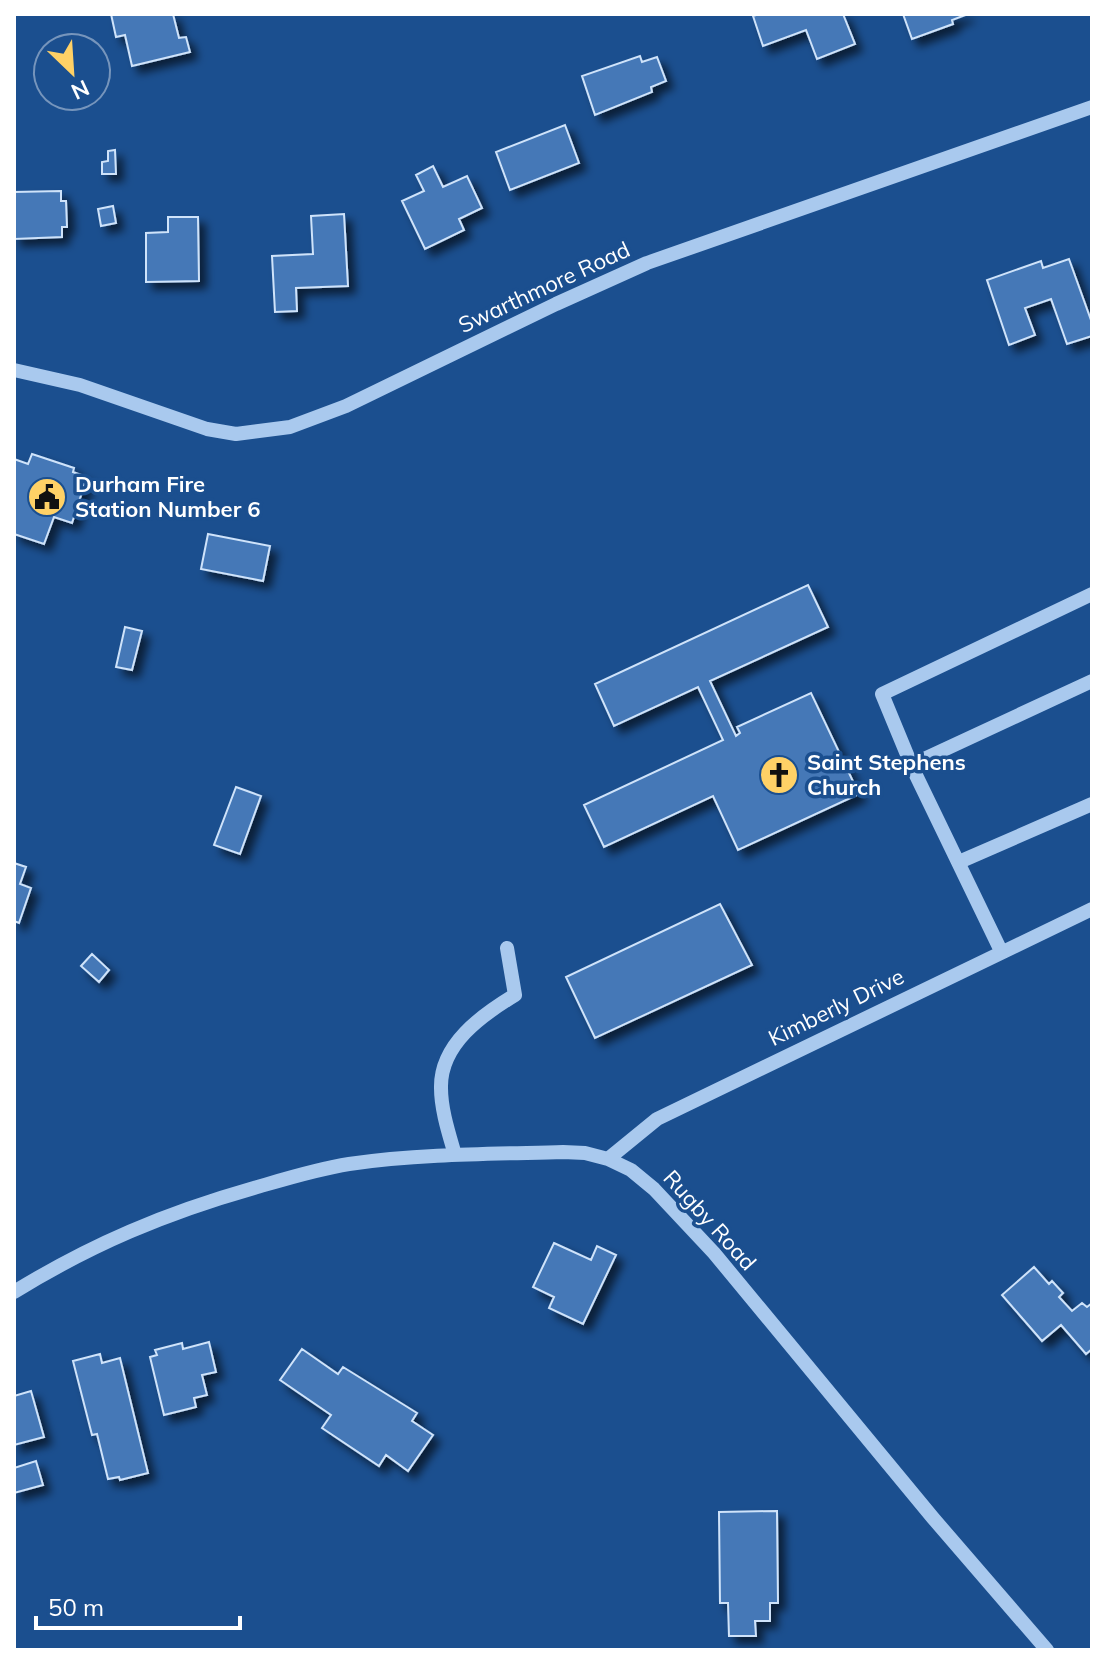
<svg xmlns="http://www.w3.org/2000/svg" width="1106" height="1664" viewBox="0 0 1106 1664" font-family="Mulish,sans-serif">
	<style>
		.building { fill: #4478b7; stroke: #cfe3fa; stroke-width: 2; filter: url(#shadow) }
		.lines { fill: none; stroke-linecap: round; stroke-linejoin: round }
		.minor { stroke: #a9c9ee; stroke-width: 14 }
		.labels { text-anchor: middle; stroke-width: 7; stroke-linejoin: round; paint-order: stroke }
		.street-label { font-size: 22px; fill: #fff; stroke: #1b4f8f }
		.poi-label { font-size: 22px; font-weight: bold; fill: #fff; stroke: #1b4f8f; text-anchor: start }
	</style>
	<defs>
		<filter id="shadow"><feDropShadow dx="7" dy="7" stdDeviation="4" flood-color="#0009"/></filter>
	</defs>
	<rect width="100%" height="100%" fill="#1b4f8f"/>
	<!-- building -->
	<path class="building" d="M111,14H173L179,38L186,37L190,52L132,66L125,35L116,37Z
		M759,14H843L855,44L817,59L806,30L763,46L753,16Z
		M903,14H968L952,20L953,24L912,39Z
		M640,56L642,62L657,57L666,81L651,87L652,92L595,115L582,76Z
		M565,125L579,163L510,190L496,152Z
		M115,150L116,174H102V162L108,161V151Z
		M433,166L443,187L467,176L482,208L459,219L464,230L425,249L402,201L424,191L416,175Z
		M61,191V201H66L67,227H62V237L14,239V192Z
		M113,206L116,223L101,226L98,209Z
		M344,214L348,286L296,288L297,311L275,312L272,256L313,254L311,216Z
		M168,217H198L199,281L146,282V233L168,232Z
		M1069,259L1092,323V336L1067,344L1051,299L1025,308L1035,335L1009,345L987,280L1041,261L1043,268Z
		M32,454L74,468L73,472L87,477L72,523L54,517L44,544L14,534V459L28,464Z
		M208,534L270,546L263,581L201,569Z
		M808,585L828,627L710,681L736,736L740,733L737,727L811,693L859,794L738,850L713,796L604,847L584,805L723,740L698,687L614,726L595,684Z
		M125,627L142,631L132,670L116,667Z
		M236,787L261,796L240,854L214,845Z
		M14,863L26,867L20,884L31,888L19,923L14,921Z
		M720,904L752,965L595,1038L566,977Z
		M92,954L109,970L99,982L81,966Z
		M554,1243L591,1260L597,1246L616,1255L583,1324L549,1308L554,1297L533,1287Z
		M1034,1267L1049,1284L1052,1281L1063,1293L1059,1297L1072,1311L1082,1303L1087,1307L1092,1303V1349L1086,1354L1061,1325L1042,1341L1002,1295Z
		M209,1342L216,1372L202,1375L207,1395L194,1398L196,1407L164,1415L150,1357L157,1355L155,1350L182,1343L183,1349Z
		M302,1349L338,1374L343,1367L417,1413L412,1421L433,1435L408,1471L386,1455L379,1466L322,1428L331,1415L280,1380Z
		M100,1354L102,1363L120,1358L148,1473L120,1480L119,1477L108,1479L97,1434L92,1435L73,1361Z
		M31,1391L44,1437L14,1445V1396Z
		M36,1461L43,1485L14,1493V1468Z
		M777,1511L778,1603H770V1621H755L756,1636H729L728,1603H720L719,1512Z"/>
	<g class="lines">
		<!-- minor -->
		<path class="minor" d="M14,370L80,385L207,429L236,434L290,427L346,406L556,304L647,263L1092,107
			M911,765L1092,681
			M959,862L1092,804
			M1001,951L913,769L882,694L1092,594
			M455,1155C449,1134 441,1110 441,1088C440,1044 482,1015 515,995L507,948
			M608,1159L657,1119L1092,909
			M14,1292C92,1244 166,1213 254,1188C285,1179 317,1169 349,1164C419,1154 492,1154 563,1152L585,1153L608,1159L631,1170L654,1189L714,1253L933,1518L1047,1650"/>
	</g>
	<!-- icons -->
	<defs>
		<symbol id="civic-disc" viewBox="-11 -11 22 22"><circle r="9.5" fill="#ffd166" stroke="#1b4f8f"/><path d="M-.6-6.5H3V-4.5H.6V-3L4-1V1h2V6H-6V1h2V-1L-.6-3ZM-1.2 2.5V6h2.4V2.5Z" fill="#111"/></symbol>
		<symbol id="church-disc" viewBox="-11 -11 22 22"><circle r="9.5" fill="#ffd166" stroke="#1b4f8f"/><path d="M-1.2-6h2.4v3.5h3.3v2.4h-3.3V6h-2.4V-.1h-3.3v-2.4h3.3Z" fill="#111"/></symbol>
	</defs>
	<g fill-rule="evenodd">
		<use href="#civic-disc" x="25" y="475" width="44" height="44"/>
		<use href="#church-disc" x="757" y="753" width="44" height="44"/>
	</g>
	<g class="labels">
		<!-- street labels -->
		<g class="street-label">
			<text transform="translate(544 287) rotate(-25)" y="8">Swarthmore Road</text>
			<text transform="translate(836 1007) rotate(-26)" y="8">Kimberly Drive</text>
			<text transform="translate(710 1220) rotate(48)" y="8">Rugby Road</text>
		</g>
		<!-- poi labels -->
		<g class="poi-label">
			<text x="75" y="492">Durham Fire<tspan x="75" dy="25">Station Number 6</tspan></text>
			<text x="807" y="770">Saint Stephens<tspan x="807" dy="25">Church</tspan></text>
		</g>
	</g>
	<!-- border -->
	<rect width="1106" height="1664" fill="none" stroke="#ffffff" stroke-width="32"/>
	<!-- north arrow -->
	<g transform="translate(72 72) rotate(155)"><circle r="38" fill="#1b4f8f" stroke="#7695bc" stroke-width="2"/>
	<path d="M0-6L14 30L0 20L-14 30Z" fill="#ffd166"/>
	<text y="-12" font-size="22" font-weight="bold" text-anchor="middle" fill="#ffffff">N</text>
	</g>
	<!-- scale -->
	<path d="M36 1616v12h204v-12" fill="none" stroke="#ffffff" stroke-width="4"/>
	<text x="48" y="1616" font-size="24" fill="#ffffff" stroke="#1b4f8f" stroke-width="6" paint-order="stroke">50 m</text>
</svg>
